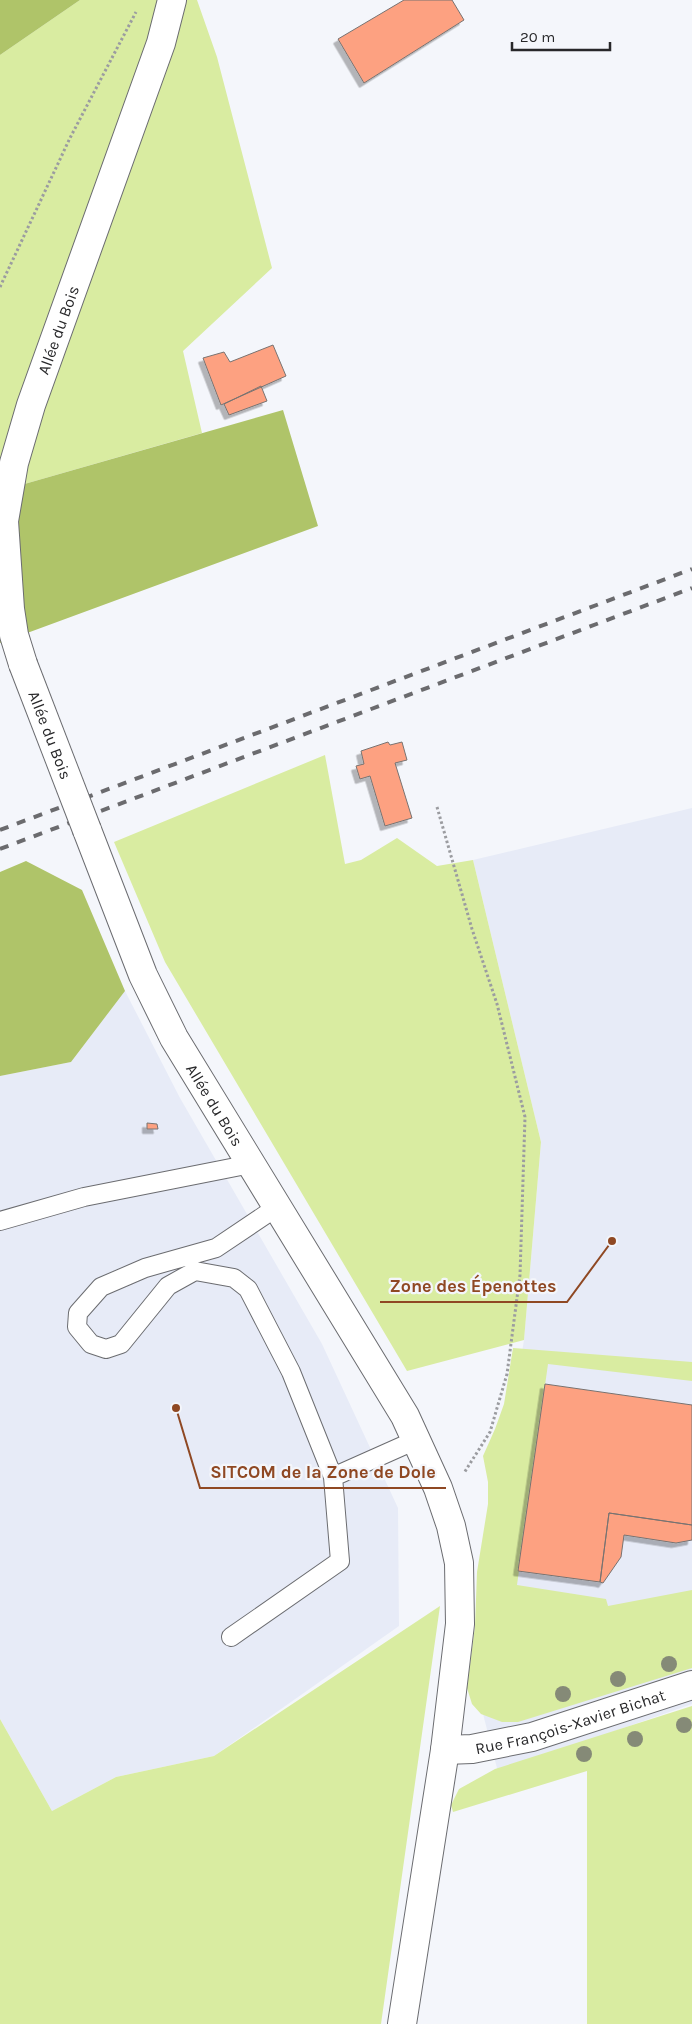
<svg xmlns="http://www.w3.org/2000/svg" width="692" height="2024" viewBox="0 0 692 2024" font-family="Karla,sans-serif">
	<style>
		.built { fill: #e7ebf7 }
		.green { fill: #d9eca1 }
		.forest { fill: #afc469 }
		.building { fill: #fda181; stroke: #787371; filter: url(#shadow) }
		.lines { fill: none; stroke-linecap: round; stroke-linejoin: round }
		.service-casing { stroke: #6b6c70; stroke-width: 20 }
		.minor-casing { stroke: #6b6c70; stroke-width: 30 }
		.tertiary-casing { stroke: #6b6c70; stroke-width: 30 }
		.path { stroke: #9b9ca0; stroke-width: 3; stroke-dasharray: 2.5 2.5; stroke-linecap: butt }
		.service { stroke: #fff; stroke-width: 18 }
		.minor { stroke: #fff; stroke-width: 28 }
		.tertiary { stroke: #fff; stroke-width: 28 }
		.rail { stroke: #6b6b6e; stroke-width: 4; stroke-dasharray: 9 9; stroke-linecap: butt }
		.tertiary-bridge-casing { stroke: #6b6c70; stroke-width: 30; stroke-linecap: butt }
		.tertiary-bridge { stroke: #fff; stroke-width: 28 }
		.tree { fill: #858a77 }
		.labels { text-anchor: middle; stroke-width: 4.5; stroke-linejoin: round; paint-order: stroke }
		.street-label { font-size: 16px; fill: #272729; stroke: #f4f6fb }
		.leader { fill: none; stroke: #8f4823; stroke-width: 2 }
		.callout-dot { fill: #8f4823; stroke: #f4f6fb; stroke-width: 2 }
		.callout-label { font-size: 18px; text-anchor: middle; font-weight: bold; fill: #8f4823; stroke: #f4f6fb; stroke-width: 4.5; stroke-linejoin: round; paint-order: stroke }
	</style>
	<defs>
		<filter id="shadow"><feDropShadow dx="-4.5" dy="4.5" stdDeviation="0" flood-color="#0004"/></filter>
	</defs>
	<rect width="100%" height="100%" fill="#f4f6fb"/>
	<!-- built -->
	<path class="built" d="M692,808V1704L498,1772L483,1714L467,1681L524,1340L541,1142L473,860Z
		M125,991L180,1098L322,1344L398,1508L399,1626L214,1756L116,1777L52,1811L0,1719V1076L71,1062Z"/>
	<!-- green -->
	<path class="green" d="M80,0H197L217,57L272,268L183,351L202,433L0,491V55Z
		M325,755L345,864L361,860L397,838L437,866L473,860L541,1142L524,1340L407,1371L165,962L114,842Z
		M513,1348L692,1362V1381L548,1364L517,1585L606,1599L608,1606L692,1590V1668L518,1722H502L481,1714L472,1704L467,1688L475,1626L477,1572L488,1504V1482L483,1456L495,1429L504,1404Z
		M440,1606L381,2024H0V1719L52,1811L116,1777L214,1756Z
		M692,1706V2024H587V1771L453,1812L451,1805L459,1789L495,1769Z"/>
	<!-- forest -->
	<path class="forest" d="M0,0H80L0,55Z
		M283,410L318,526L0,643V491Z
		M26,861L82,890L125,991L71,1062L0,1076V872Z"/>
	<!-- building -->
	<path class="building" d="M404,0H452L464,20L364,83L338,39Z
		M273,345L286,376L221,405L203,358L224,352L230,362Z
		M261,386L267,401L229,415L224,404Z
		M388,742L390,745L402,742L407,760L395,763L412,818L385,826L370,776L360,779L356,766L364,764L361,751Z
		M147,1123L157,1124L158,1129H147Z
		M545,1384L692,1405V1525L609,1513L600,1582L518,1571Z
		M609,1513L692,1525V1540L676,1543L624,1535L621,1557L603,1583L600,1582Z"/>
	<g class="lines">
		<defs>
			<path id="service" d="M0,1221L84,1197L251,1164
				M333,1477L416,1440
				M231,1637L340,1561L333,1477L291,1372L248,1289L234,1278L195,1271L168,1286L121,1344L106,1349L91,1344L77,1327L78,1313L101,1287L145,1268L216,1248L277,1207"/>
			<g id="minor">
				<path id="s1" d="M445,1750L472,1749L532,1737L692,1685"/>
			</g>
			<g id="tertiary">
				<path id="s2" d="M23,664L14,635L10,609L4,521L14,463L31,405L161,43L172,0"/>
				<path id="s3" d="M87,830L143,975L174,1038L405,1416L438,1488L451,1526L459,1563L460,1624L445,1750L402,2024"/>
			</g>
		</defs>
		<!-- service casing -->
		<use href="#service" class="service-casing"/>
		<!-- minor casing -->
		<use href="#minor" class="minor-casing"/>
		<!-- tertiary casing -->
		<use href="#tertiary" class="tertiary-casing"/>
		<!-- path -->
		<path class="path" d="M0,287L70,138L136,12
			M437,807L472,929L497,1004L525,1117L520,1275L507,1374L490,1432L464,1473"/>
		<!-- service -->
		<use href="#service" class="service"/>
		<!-- minor -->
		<use href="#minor" class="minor"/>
		<!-- tertiary -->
		<use href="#tertiary" class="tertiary"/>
		<!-- rail -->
		<path class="rail" d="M0,830L692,569
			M0,849L692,588"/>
		<defs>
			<g id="tertiary-bridge">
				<path id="s4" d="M23,664L87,830"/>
			</g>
		</defs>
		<!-- tertiary-bridge casing -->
		<use href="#tertiary-bridge" class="tertiary-bridge-casing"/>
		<!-- tertiary-bridge -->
		<use href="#tertiary-bridge" class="tertiary-bridge"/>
	</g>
	<!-- trees -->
	<g class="tree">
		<circle cx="669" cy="1664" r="8"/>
		<circle cx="618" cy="1679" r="8"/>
		<circle cx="563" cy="1694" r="8"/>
		<circle cx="684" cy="1725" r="8"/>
		<circle cx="635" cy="1739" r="8"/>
		<circle cx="584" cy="1754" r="8"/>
	</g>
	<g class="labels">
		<!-- street labels -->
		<g class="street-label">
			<text dy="6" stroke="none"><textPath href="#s2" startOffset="344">Allée du Bois</textPath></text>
			<text dy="6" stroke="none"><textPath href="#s4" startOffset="76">Allée du Bois</textPath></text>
			<text dy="6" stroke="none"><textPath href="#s3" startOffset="304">Allée du Bois</textPath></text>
			<text dy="6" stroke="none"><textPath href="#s1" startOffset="129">Rue François-Xavier Bichat</textPath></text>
		</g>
	</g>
	<!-- callouts -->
	<path class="leader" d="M612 1241L567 1302H380M176 1408L200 1488H446"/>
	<g class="callout-dot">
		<circle cx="612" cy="1241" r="5"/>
		<circle cx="176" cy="1408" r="5"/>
	</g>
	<g class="callout-label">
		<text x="473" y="1292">Zone des Épenottes</text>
		<text x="323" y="1478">SITCOM de la Zone de Dole</text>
	</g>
	<!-- scale -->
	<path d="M512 42v8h98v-8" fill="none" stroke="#272729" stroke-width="2.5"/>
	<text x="520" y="42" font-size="15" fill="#272729" stroke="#f4f6fb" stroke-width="4" paint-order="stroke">20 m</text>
</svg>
